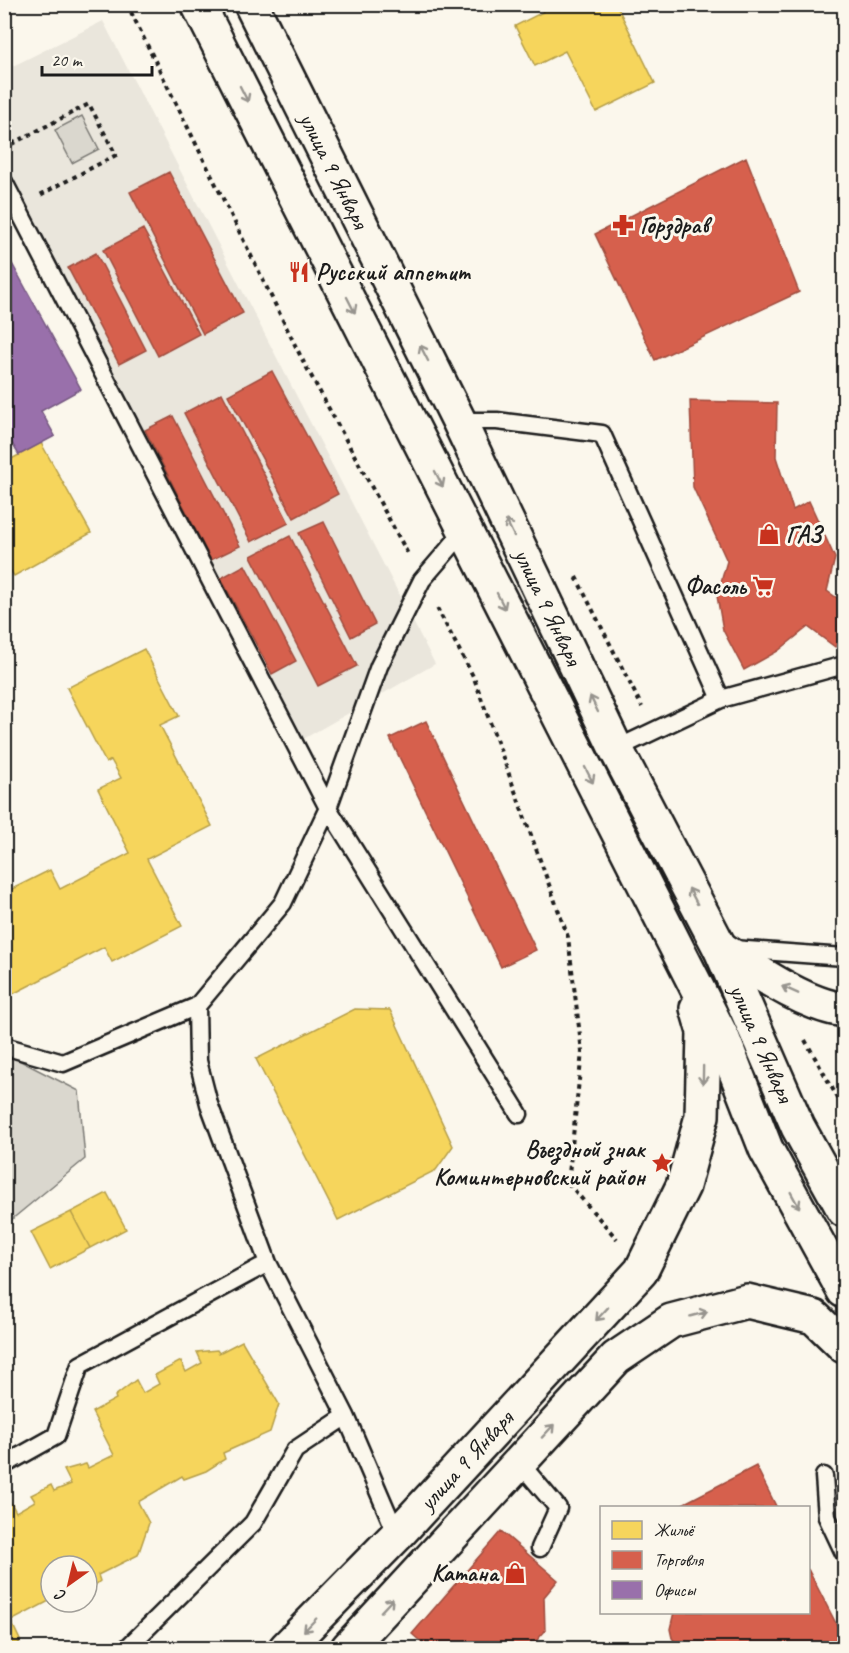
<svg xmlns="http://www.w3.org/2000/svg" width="849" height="1653" viewBox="0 0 849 1653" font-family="Caveat,sans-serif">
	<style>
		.built { fill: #eae6dc }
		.green { fill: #dad7ce; stroke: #7b7a75; stroke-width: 1.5 }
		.homes { fill: #f6d55c; stroke: #b59e49; stroke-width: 1.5 }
		.shops { fill: #d6604d; stroke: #9e4c3e; stroke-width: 1.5 }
		.offices { fill: #9970ab; stroke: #745780; stroke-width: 1.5 }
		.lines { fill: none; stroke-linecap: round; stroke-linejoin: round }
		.lane-casing { stroke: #1c1c1c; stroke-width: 21 }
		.secondary-casing { stroke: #1c1c1c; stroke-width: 38 }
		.path { stroke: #1c1c1c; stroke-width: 4; stroke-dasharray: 4.5 4.5; stroke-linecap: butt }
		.lane { stroke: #fbf7ec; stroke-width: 16 }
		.secondary { stroke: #fbf7ec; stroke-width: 33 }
		.oneway { stroke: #97948e }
		.labels { text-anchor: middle; stroke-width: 6; stroke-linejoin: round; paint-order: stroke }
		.street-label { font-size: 24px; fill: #1c1c1c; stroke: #fbf7ec }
		.poi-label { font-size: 24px; font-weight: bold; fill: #1c1c1c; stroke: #fbf7ec; text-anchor: start }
	</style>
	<rect width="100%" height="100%" fill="#fbf7ec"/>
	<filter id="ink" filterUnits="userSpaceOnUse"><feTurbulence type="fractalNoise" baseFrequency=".0167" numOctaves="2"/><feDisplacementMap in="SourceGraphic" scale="12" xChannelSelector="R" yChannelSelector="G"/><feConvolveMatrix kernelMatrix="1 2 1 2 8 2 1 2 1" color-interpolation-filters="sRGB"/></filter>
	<g filter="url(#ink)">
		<!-- built -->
		<path class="built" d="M103,21L435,664L298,742L5,170V70Z"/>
		<!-- green -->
		<path class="green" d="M82,116L99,149L72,163L55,130Z
			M5,1053L79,1091L85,1159L5,1225Z"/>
		<!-- homes -->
		<path class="homes" d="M540,4H616L655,83L596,112L565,51L535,66L515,26L543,12Z
			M41,443L91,533L14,576L4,561V463Z
			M144,649L179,716L160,725L212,826L147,859L182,926L112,962L104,947L11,995L4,983V893L50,870L60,889L130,853L98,789L121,778L111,760L106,763L67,688Z
			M355,1009L390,1010L453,1146L436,1170L338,1220L256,1059Z
			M107,1193L126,1229L90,1248L71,1212Z
			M71,1212L90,1248L50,1269L31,1232Z
			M242,1341L279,1404L270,1432L223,1453L225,1459L206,1471L184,1479L182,1476L138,1502L149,1523L138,1555L98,1575L100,1581L87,1592V1566H51V1600L11,1621L20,1640L17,1648H4V1505L10,1501L16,1512L35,1501L31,1495L51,1485L54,1491L71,1484L64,1470L86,1464L88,1468L114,1455L92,1412L116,1399L115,1396L136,1380L143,1393L159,1384L155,1375L181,1361L186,1372L202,1363L197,1352L217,1350L219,1353Z"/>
		<!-- shops -->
		<path class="shops" d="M746,157L799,292L655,360L595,234Z
			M169,172L243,313L203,334L130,192Z
			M143,229L199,334L158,356L103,250Z
			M96,253L146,350L119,364L68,268Z
			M272,371L338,494L294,518L228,395Z
			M222,393L289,523L251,542L184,413Z
			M690,401L777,403L776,457L793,510L809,501L835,558L827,591L844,603V633L835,647L808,627L778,651L744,670L723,630L717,596L727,561L693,487Z
			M173,416L240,546L211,560L145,430Z
			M324,522L375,624L351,637L299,533Z
			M290,536L357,666L318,686L251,556Z
			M245,565L296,661L272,674L221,578Z
			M426,721L536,950L501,967L390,738Z
			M756,1466L777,1508H675Z
			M501,1531L558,1580L544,1597L545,1631L530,1648H428L412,1634Z
			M808,1569L844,1639V1648H680L672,1638L670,1629L674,1612H808Z"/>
		<!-- offices -->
		<path class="offices" d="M4,249L81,389L41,411L55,436L19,455L4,430Z"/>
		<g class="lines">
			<defs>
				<path id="lane" d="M4,182L328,808L519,1114
					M459,421H497L602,434L721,699
					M616,749L721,699L844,665
					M733,949L844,957
					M197,1006L198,1061L209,1104L268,1263
					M4,1046L63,1063L197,1006L283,903L328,808L379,666L422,580L465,530
					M519,1462L558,1508L540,1548
					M4,1465L56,1436L80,1365L268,1263L346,1416L397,1535
					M824,1476L827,1517L844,1553
					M127,1648L253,1523L295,1450L346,1416"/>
				<g id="secondary">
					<path d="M198,4L723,1039L766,1149L844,1291"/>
					<path id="s1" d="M251,4L459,421L616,749L720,948L798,1127L844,1210"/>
					<path d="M720,948C755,970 804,1005 844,1010"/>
					<path id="s2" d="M286,1648L397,1535L641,1271L683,1186L702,1116L704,1032L697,1008"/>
					<path d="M348,1648L616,1358L671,1321L747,1301L814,1317L844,1346"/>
				</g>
			</defs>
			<!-- lane casing -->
			<use href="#lane" class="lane-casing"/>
			<!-- secondary casing -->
			<use href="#secondary" class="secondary-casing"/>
			<!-- path -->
			<path class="path" d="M127,4L302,359L408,554
				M4,148L89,104L116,155L40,195
				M576,577L642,707
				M437,608L474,678L568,937L582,1052L568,1183L617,1239
				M805,1040L844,1109"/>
			<!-- lane -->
			<use href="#lane" class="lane"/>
			<!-- secondary -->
			<use href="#secondary" class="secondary"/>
		</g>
		<!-- one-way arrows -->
		<defs><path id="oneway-shaft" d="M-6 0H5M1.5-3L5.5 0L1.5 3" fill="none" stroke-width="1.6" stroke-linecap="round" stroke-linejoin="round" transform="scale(1.5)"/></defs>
		<g class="oneway">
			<use href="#oneway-shaft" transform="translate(244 94) rotate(63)"/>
			<use href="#oneway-shaft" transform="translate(351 305) rotate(63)"/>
			<use href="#oneway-shaft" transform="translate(424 353) rotate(-117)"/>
			<use href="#oneway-shaft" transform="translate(439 479) rotate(63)"/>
			<use href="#oneway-shaft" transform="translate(510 528) rotate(-116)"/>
			<use href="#oneway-shaft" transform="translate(501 601) rotate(63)"/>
			<use href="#oneway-shaft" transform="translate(594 704) rotate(-116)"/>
			<use href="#oneway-shaft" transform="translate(589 775) rotate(63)"/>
			<use href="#oneway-shaft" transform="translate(693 896) rotate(-118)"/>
			<use href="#oneway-shaft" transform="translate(790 990) rotate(-156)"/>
			<use href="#oneway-shaft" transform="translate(703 1075) rotate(91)"/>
			<use href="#oneway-shaft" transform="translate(795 1200) rotate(61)"/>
			<use href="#oneway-shaft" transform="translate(602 1314) rotate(133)"/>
			<use href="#oneway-shaft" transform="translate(699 1314) rotate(-15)"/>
			<use href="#oneway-shaft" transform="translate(548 1431) rotate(-47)"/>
			<use href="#oneway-shaft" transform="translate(387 1605) rotate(-47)"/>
			<use href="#oneway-shaft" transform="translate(310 1625) rotate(134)"/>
		</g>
	</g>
	<!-- icons -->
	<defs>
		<symbol id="pharmacy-bare" viewBox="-9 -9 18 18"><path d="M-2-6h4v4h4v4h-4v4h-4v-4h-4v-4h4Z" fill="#c8321e" stroke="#fbf7ec" stroke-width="2.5" paint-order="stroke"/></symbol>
		<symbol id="restaurant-bare" viewBox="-9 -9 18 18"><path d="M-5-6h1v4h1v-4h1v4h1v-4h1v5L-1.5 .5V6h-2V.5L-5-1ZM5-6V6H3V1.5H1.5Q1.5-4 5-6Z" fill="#c8321e" stroke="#fbf7ec" stroke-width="2.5" paint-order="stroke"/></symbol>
		<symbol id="shop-bare" viewBox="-9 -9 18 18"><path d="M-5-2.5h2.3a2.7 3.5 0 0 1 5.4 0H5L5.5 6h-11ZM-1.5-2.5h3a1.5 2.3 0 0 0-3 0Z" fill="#c8321e" stroke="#fbf7ec" stroke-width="2.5" paint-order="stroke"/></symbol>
		<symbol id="supermarket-bare" viewBox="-9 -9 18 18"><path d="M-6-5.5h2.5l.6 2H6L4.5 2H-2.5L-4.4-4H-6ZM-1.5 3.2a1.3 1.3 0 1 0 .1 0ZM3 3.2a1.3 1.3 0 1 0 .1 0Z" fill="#c8321e" stroke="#fbf7ec" stroke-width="2.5" paint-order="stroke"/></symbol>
		<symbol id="sight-bare" viewBox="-9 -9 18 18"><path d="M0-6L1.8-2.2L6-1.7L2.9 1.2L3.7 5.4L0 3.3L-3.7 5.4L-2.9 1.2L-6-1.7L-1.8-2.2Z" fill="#c8321e" stroke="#fbf7ec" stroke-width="2.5" paint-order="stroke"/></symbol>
	</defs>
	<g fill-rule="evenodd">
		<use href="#pharmacy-bare" x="608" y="210" width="30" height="30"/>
		<use href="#restaurant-bare" x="284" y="257" width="30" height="30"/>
		<use href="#shop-bare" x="754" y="519" width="30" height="30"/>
		<use href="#supermarket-bare" x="748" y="571" width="30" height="30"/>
		<use href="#sight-bare" x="647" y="1148" width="30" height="30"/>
		<use href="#shop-bare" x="500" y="1558" width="30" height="30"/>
	</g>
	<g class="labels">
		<!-- street labels -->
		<g class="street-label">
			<text dy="8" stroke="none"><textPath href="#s1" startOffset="186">улица 9 Января</textPath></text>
			<text dy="8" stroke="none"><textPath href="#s1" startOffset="672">улица 9 Января</textPath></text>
			<text dy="8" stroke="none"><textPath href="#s1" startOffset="1158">улица 9 Января</textPath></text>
			<text dy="8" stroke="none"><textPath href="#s2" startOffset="260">улица 9 Января</textPath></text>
		</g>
		<!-- poi labels -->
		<g class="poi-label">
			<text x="640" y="233">Горздрав</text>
			<text x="316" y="280">Русский аппетит</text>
			<text x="786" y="542">ГАЗ</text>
			<text x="746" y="594" text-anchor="end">Фасоль</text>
			<text x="645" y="1157" text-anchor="end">Въездной знак<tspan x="645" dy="28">Коминтерновский район</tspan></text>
			<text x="498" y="1581" text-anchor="end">Катана</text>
		</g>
	</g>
	<!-- margin -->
	<rect width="849" height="1653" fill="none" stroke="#fbf7ec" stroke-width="24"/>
	<rect x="12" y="12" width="825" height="1629" fill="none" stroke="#1c1c1c" stroke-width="2" filter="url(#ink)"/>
	<!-- legend -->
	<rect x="600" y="1506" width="210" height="108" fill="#fbf7ec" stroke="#a29f99" stroke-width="1.5"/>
	<rect x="612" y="1521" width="30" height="18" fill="#f6d55c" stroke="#a29f99" stroke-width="1.5"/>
	<text x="654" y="1536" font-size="18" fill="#1c1c1c">Жильё</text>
	<rect x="612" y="1551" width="30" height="18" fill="#d6604d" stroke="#a29f99" stroke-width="1.5"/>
	<text x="654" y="1566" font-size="18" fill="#1c1c1c">Торговля</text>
	<rect x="612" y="1581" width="30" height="18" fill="#9970ab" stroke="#a29f99" stroke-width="1.5"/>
	<text x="654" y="1596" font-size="18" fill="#1c1c1c">Офисы</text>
	<!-- north arrow -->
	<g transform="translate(69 1584) rotate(214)"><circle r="28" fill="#fbf7ec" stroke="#a29f99" stroke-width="1.5"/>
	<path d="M0-4.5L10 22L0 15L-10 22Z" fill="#c8321e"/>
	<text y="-9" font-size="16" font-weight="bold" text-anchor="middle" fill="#1c1c1c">С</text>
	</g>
	<!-- scale -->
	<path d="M42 66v9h110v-9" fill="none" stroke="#1c1c1c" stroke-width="3"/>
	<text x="51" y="66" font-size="18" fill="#1c1c1c" stroke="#fbf7ec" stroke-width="4.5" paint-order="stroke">20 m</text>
</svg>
